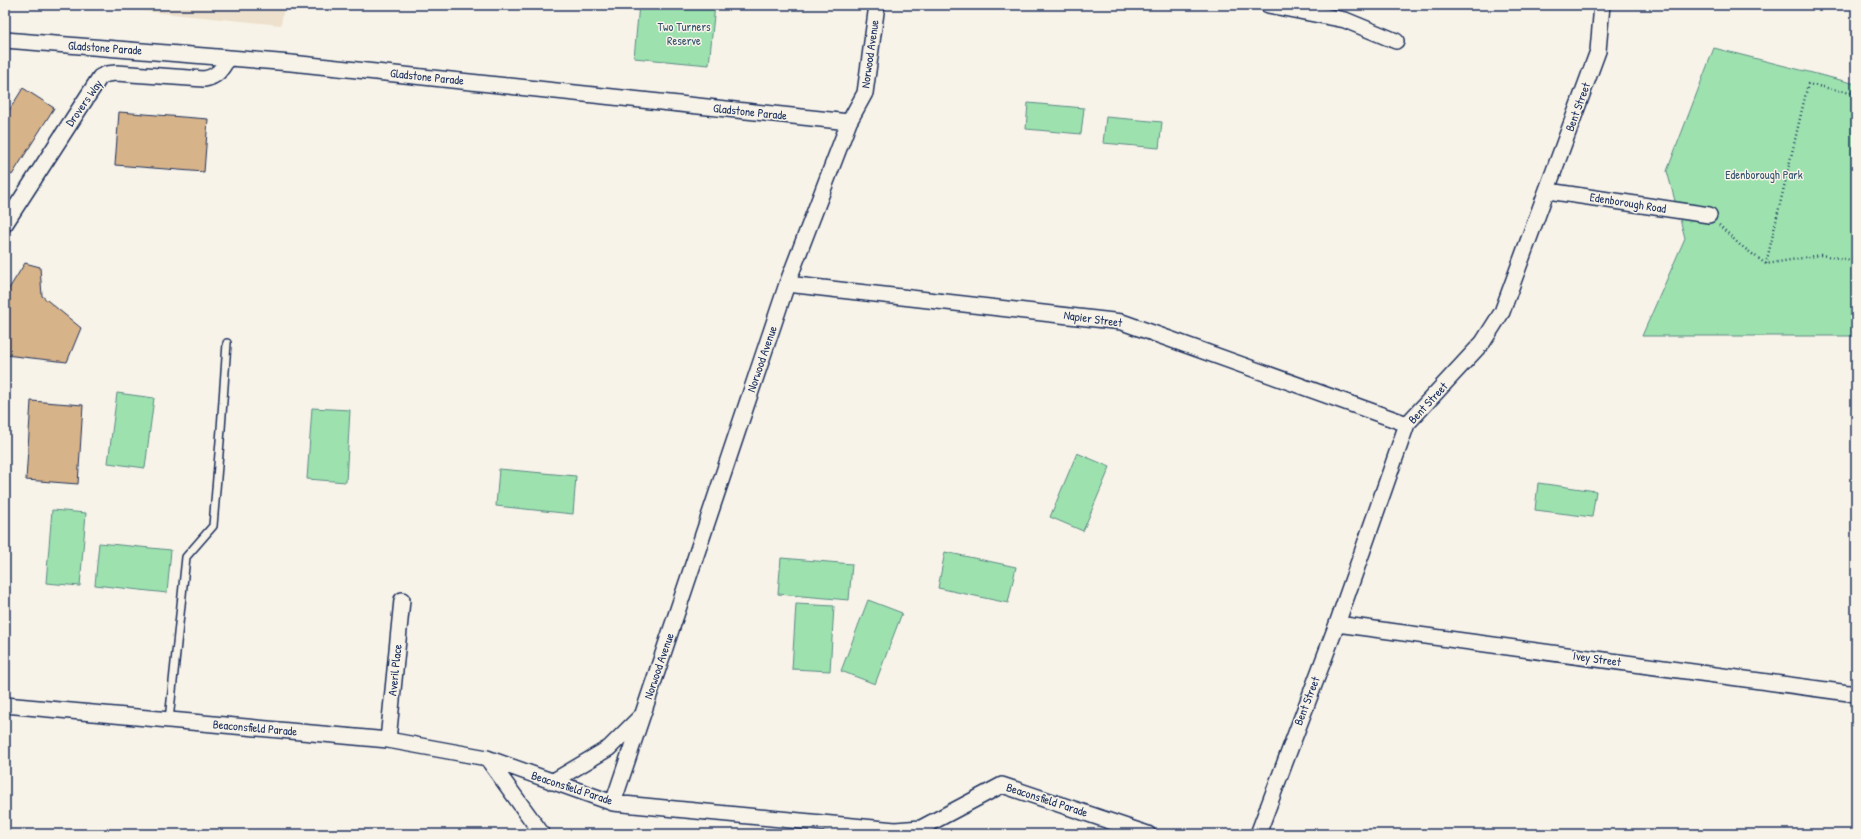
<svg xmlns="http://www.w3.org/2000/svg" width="1861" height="839" viewBox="0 0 1861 839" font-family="'Patrick Hand',sans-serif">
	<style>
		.built { fill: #ede0cc }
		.green { fill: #9de2ae; stroke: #5c8886 }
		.building { fill: #d7b389; stroke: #1b2f5e }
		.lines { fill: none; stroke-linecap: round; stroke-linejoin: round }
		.lane-casing { stroke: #1b2f5e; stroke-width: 10 }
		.street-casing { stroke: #1b2f5e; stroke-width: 18 }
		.path { stroke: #1b2f5e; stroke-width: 2.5; stroke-dasharray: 1 3; stroke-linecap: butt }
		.lane { stroke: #f7f3e8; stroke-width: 7 }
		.street { stroke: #f7f3e8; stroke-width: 15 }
		.labels { text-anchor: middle; stroke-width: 3; stroke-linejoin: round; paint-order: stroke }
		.park-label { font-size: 12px; fill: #35536e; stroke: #f7f3e8 }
		.street-label { font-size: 12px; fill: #1b2f5e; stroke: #f7f3e8 }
	</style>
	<rect width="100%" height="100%" fill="#f7f3e8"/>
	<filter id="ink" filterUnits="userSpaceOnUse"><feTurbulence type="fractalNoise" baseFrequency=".025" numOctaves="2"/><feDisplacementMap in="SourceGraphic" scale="8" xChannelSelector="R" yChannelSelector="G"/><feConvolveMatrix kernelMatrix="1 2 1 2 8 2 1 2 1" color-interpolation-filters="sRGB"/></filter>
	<g filter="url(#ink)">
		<!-- built -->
		<path class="built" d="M104,5H284L281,25L103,7Z"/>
		<!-- green -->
		<path class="green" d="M639,5H715L709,65L634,58Z
			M1714,48L1856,84V336H1642L1685,238L1667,171Z
			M1028,103L1084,108L1081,134L1026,129Z
			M1106,117L1162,122L1159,148L1103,143Z
			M117,393L154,398L145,468L108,463Z
			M312,408L350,410L346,482L307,479Z
			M1077,453L1110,467L1083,531L1050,517Z
			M499,469L576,476L573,514L496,506Z
			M1538,483L1596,491L1592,517L1535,510Z
			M52,510L86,513L80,586L46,583Z
			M99,543L171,550L167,593L95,585Z
			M945,552L1016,567L1008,603L938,588Z
			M781,558L852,564L849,600L778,594Z
			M868,600L902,613L875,684L841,671Z
			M796,604L834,606L830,671L792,669Z"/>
		<!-- building -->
		<path class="building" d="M23,88L54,108L12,175L5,170V117Z
			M119,112L208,119L204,172L115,165Z
			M25,263L40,267L42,296L81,328L67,362L5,355V295Z
			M31,401L83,405L78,484L26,480Z"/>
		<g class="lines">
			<defs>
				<path id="lane" d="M169,720L186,557L213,526L221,429L227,343"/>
				<path id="street" d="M1268,5L1345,20L1396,41
					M5,40L291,63L849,122
					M1548,191L1709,215
					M5,224L100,77L107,74L116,73L204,79C217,77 222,69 228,58
					M787,284L1122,322L1407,424
					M1337,624L1856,694
					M5,705L388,740L487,758L613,803L895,830L921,828L1002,785L1148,834
					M388,740L402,600
					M487,758L542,834
					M552,782L609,748L640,717
					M613,803L787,284L849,122L865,93L877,5
					M1258,834L1337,624L1407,424L1483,342L1502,312L1598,51L1602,5"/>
			</defs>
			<!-- lane casing -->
			<use href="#lane" class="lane-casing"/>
			<!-- street casing -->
			<use href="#street" class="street-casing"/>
			<!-- path -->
			<path class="path" d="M1719,225L1740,245L1766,264L1821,255L1856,261
				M1766,264L1808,84L1856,94"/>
			<!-- lane -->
			<use href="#lane" class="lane"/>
			<!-- street -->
			<use href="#street" class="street"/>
		</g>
	</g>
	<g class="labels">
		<!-- park labels -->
		<g class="park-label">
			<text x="684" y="31">Two Turners<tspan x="684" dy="14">Reserve</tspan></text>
			<text x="1764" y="179">Edenborough Park</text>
		</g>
		<!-- street labels -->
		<g class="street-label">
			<text transform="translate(105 48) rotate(4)" y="4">Gladstone Parade</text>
			<text transform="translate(870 54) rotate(-82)" y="4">Norwood Avenue</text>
			<text transform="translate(427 77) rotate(6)" y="4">Gladstone Parade</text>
			<text transform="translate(84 103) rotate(-55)" y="4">Drovers Way</text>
			<text transform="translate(1578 107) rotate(-70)" y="4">Bent Street</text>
			<text transform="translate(750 112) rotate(6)" y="4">Gladstone Parade</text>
			<text transform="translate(1628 203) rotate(9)" y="4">Edenborough Road</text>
			<text transform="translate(1093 319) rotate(8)" y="4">Napier Street</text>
			<text transform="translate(762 359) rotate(-71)" y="4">Norwood Avenue</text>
			<text transform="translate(1428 403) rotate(-47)" y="4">Bent Street</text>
			<text transform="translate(1597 659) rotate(8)" y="4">Ivey Street</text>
			<text transform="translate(659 666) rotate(-71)" y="4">Norwood Avenue</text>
			<text transform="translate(395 670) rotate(-84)" y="4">Averil Place</text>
			<text transform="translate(1307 701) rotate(-69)" y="4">Bent Street</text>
			<text transform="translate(255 728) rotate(5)" y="4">Beaconsfield Parade</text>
			<text transform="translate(572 788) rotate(18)" y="4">Beaconsfield Parade</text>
			<text transform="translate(1047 800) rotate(18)" y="4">Beaconsfield Parade</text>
		</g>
	</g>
	<!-- margin -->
	<rect width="1861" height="839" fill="none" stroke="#f7f3e8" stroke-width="20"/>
	<rect x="10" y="10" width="1841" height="819" fill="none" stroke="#1b2f5e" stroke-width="1.5" filter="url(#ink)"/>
</svg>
